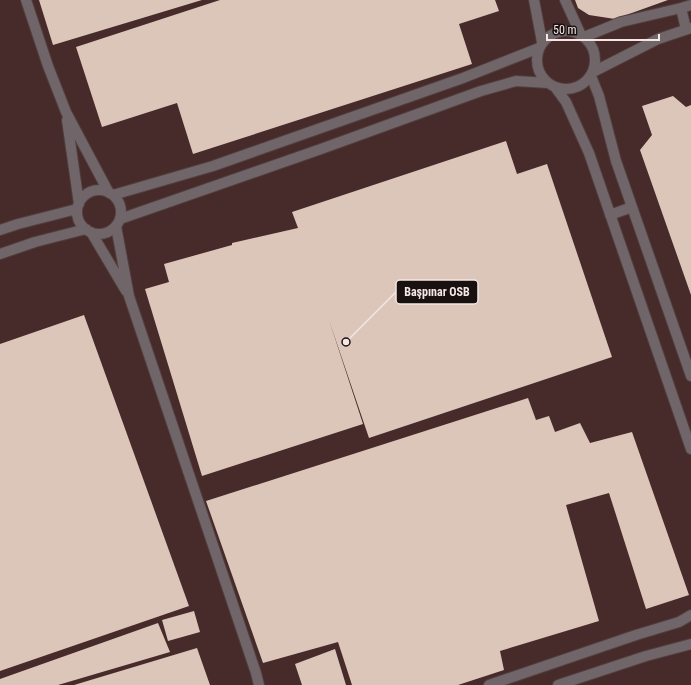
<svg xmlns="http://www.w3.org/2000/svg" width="691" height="685" viewBox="0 0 691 685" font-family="'Roboto Condensed',sans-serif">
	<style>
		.built { fill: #472b2b }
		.building { fill: #dcc6b9 }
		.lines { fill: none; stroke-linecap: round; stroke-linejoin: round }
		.street-casing { stroke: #523f3e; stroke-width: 12 }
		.street { stroke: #70666a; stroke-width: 10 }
		.leader { fill: none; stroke: #f5e7e6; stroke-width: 1.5 }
		.callout-dot { fill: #f5e7e6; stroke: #191010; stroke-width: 1.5 }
		.callout { fill: #191010; stroke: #f5e7e6; stroke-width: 1.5 }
		.callout-label { font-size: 12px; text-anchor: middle; font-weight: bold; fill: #f5e7e6 }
	</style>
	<rect width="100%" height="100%" fill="#382423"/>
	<!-- built -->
	<path class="built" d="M0,0H691V685H0Z"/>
	<!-- building -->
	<path class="building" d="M39,0H202L53,45Z
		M220,0H495L499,11L459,24L472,64L193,154L177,103L102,127L76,47Z
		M575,0H668L615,19L589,15L578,8Z
		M673,96L686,107L691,105V295L640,150L652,135L642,106Z
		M506,141L517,174L547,164L612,357L369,438L329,320L363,424L202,476L145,289L169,282L164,264L232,245V243L298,228L292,212Z
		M84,315L189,606L0,671V344Z
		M528,398L536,420L549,416L555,432L580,423L590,443L632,432L689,595L646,609L609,493L566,505L599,621L500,651L504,670L458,685H352L338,642L263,663L206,501Z
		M194,611L200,632L168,641L162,620Z
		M158,623L170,652L58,685H0V679Z
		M197,648L210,685H74Z
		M335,649L346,685H302L295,664Z"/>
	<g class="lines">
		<defs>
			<path id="street" d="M26,0L48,66L66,112L109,193
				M534,0L542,42
				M565,0L580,33
				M681,8L686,29
				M537 60a29 29 0 1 1 58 0a29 29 0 1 1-58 0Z
				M584,37L621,22L681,8L691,5
				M593,72L658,39L691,28
				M591,76L599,96L616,161L691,376
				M555,87L566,102L589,153L691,449
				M67,120L79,204
				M77 212a22 22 0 1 1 44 0a22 22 0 1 1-44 0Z
				M113,195L213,166L463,78L539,48
				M610,215L632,207
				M120,219L321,149L481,91L516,81L548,83
				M116,226L129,296L256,673L259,685
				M0,230L18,224L77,209
				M91,232L126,291
				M0,254L35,242L86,229
				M489,685L636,635L679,622L691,615
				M558,685L646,656L691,644"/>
		</defs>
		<!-- street casing -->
		<use href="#street" class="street-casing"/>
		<!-- street -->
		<use href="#street" class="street"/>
	</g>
	<!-- callouts -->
	<path class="leader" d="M346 342L396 292"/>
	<circle class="callout-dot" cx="346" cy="342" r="4"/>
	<rect class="callout" x="396" y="280" width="82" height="24" rx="4"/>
	<g class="callout-label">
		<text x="437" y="296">Başpınar OSB</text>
	</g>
	<!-- scale -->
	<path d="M547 34v6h112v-6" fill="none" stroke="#f5e7e6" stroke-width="2"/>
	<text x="553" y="34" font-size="12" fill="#f5e7e6" stroke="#191010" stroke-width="3" paint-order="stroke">50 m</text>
</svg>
